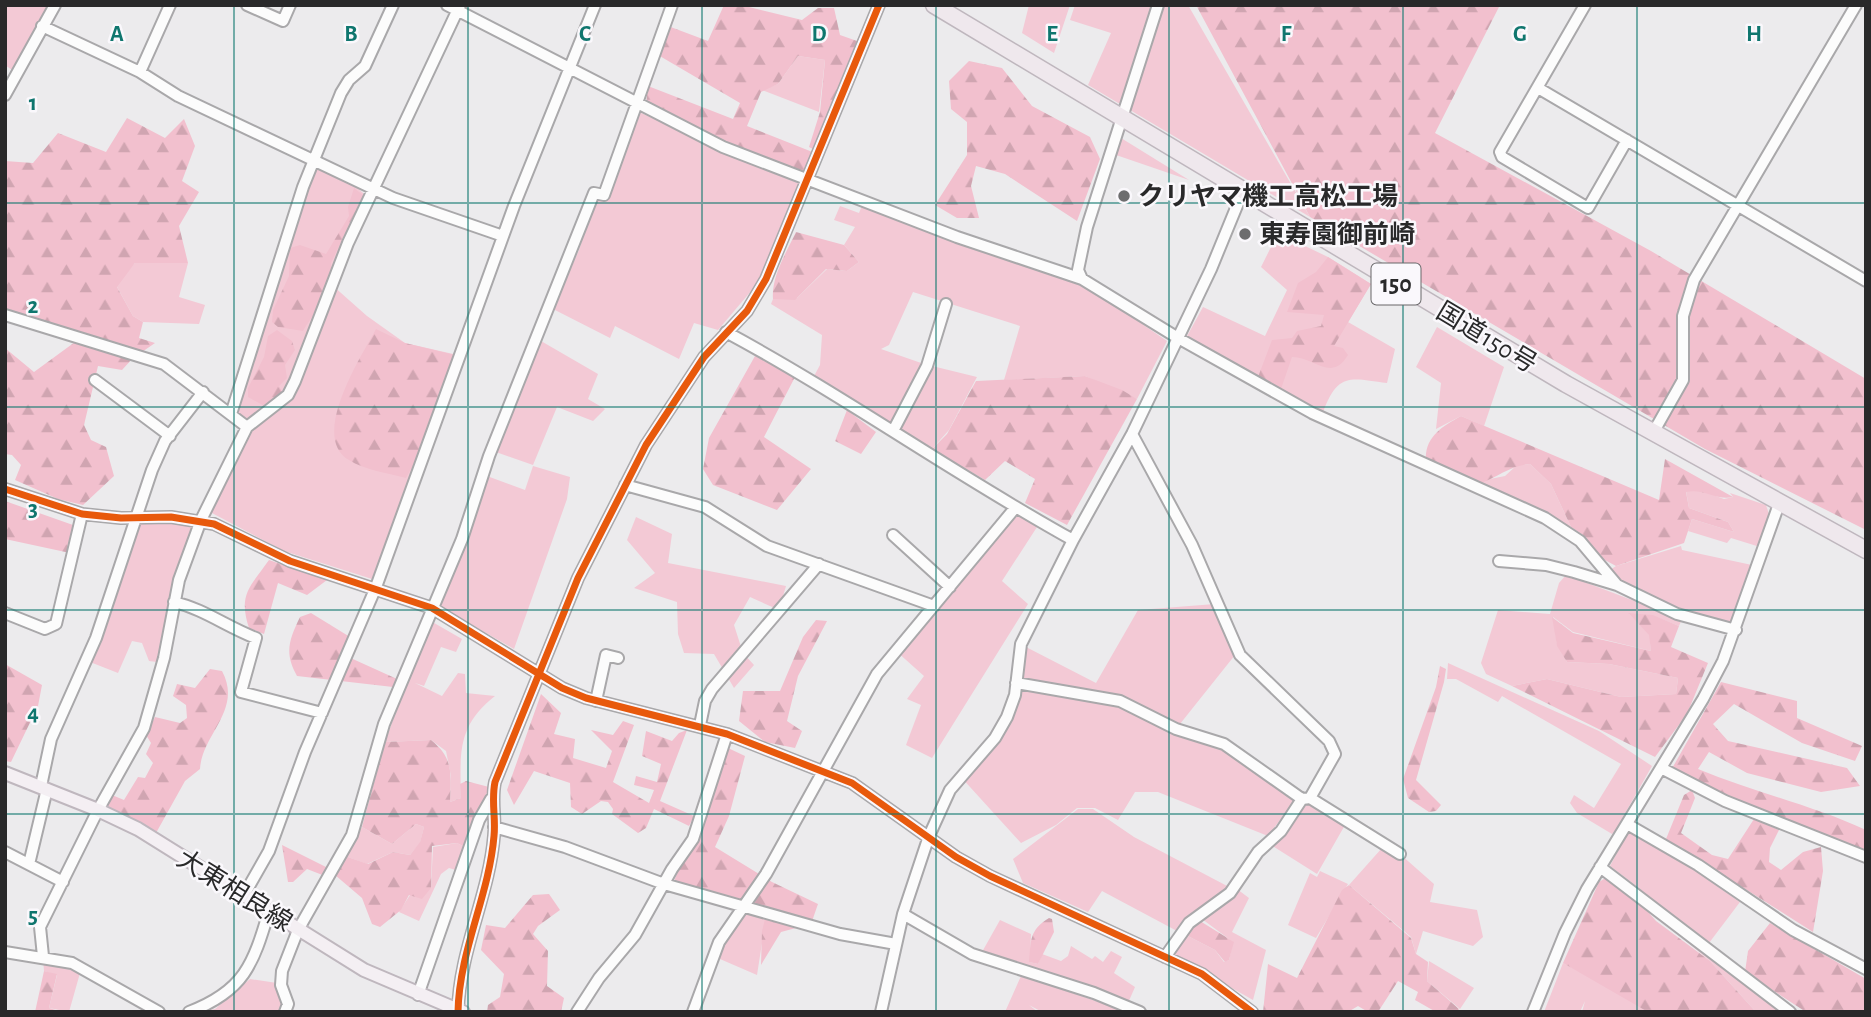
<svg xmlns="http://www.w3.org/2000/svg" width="1871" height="1017" viewBox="0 0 1871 1017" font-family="'Alegreya Sans','Noto Sans JP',sans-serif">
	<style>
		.grass { fill: #f3c9d5 }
		.forest { fill: url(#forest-firs) }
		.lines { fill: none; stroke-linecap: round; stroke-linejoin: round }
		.minor-casing { stroke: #a9a8aa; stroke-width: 14 }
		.major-casing { stroke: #bfb7be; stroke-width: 16 }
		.highway-casing { stroke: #bfb7be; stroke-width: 19 }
		.minor { stroke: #fcfcfc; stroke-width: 10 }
		.major { stroke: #f4eff3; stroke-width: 12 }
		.highway { stroke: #efe8ed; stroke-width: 16 }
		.cycleway-casing { stroke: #faf8fc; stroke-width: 11 }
		.cycleway { stroke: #e8590c; stroke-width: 7 }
		.grid { fill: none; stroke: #0f766e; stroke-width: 2; stroke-opacity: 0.55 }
		.poi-dot { fill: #6d6d6e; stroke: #faf8fc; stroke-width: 2.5 }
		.labels { text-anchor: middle; stroke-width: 5; stroke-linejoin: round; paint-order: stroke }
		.shield { fill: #faf8fc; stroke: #686769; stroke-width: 2 }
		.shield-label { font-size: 24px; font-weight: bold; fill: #29292a }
		.poi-label { font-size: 26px; font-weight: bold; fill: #29292a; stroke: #faf8fc; text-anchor: start }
		.street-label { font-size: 26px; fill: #29292a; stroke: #faf8fc }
		.grid-label { font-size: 23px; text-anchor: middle; font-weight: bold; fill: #0f766e; stroke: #faf8fc; stroke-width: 5; stroke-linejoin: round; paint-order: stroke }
	</style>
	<defs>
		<pattern id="forest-firs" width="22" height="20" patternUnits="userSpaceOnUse" patternTransform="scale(1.75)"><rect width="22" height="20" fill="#f2c0ce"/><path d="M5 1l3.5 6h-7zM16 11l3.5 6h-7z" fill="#d0a5b1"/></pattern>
	</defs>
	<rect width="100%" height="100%" fill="#ecebed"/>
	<!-- grass -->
	<path class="grass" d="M5,5H50L12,70L5,65Z
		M1029,5H1070L1054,53L1022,33Z
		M1075,5H1188L1310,217L1088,85L1111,33L1070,20Z
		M798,56L825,60L819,112L762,90L778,84Z
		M639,112L800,184L763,277L718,330L694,323L679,359L615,326L610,338L553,309L579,250L595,200L607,198Z
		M1121,138L1189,180L1116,155Z
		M321,157L369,198L332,285L367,316L405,343L462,356L372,579L284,551L210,512L247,427L231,414L286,241Z
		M863,203L1078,280L1167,341L1137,399L1085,376L1004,380L1020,326L913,292L889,345L881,349L924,364L977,377L949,430L932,449L813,378L820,365L822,335L771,304L773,299L797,298L827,269L847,271L859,262L844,245L855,227L834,220L840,206L859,213Z
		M1278,233L1328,257L1371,284L1348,322L1395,349L1387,383C1350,378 1338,372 1323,412L1186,338L1203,307L1265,336L1287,290L1261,267Z
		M135,263H188L179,297L205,305L199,324L143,322L133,316L116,285Z
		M1437,327L1504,367L1484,426L1461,416L1436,429L1441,383L1416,367Z
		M541,341L598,374L588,399L605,409L593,421L557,407L533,465L493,451Z
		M1530,464L1551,484L1571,527L1475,482L1505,476L1517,465Z
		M533,466L570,477L567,499L514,649L439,606L487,476L525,490Z
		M1700,490L1724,499L1733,497L1730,493L1766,505L1769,514L1760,547L1731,538L1727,543L1688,531L1692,519L1734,532L1728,522L1689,508L1686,491Z
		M1015,513L1037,527L1002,581L1028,604L932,758L906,745L921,705L907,699L924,676L896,651Z
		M636,517L672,534L668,563L786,586L779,610L750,597L734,625L743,653L754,665L734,688L714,654L684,653L678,634L677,602L634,588L655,573L627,540Z
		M168,522L193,525L172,589L157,662L149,661L142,643L132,641L118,673L90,662L139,524Z
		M1681,546L1682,550L1752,565L1732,623C1686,613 1644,602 1607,572L1616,566Z
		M1566,575L1682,619L1679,626L1654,616L1629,614L1650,635L1651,651L1573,632L1553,617L1557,644L1567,662L1609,664L1678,678L1676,694L1621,697L1547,679L1512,686L1486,674L1481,663L1498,610L1550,614L1559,583Z
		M1215,604L1235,655L1176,729L1215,742L1296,799L1268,836L1158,792H1135L1118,820L1095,808H1077L1056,825L1021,843L960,776L999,731L1026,647L1096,683L1138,610Z
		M429,620L462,639L456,652L441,647L424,686L415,683L442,696L458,673L465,674L466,693L495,696C457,726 460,753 461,798L450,802L451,776L446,751L431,740L385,742Z
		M1448,663L1599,731L1652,766L1615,831L1612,834L1577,813L1570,803L1574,795L1594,808L1621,764L1502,696L1498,702L1456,679H1447Z
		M1303,804H1310L1345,825L1317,874L1271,845Z
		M1078,809H1093L1134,837L1229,887L1177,931L1102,891L1088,912L1023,883L1013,859Z
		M416,824L424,827L420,843L410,855L393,852L367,864L345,856L362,827L392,844Z
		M1628,832L1678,859L1740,902L1709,943L1659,909L1639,888L1610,866Z
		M457,843L467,848L459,871L449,868L441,874L419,921L399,912L410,895L431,888L433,847Z
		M1382,848L1400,854L1434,884L1430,902L1477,910L1483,937L1473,946L1423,931L1416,954L1411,937L1349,885Z
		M1320,871L1348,884L1316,938L1288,925L1310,873L1317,877Z
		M1237,889L1249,898L1232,932L1266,950L1253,1000L1172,954L1184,934L1215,950L1224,962L1229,960L1233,942L1202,919Z
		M745,905L767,911L757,975L713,956Z
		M1651,912L1787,1012H1756L1710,961Z
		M1000,920L1031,934L1030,962L1038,964L1042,954L1061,961L1068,956L1071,946L1092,959L1095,956L1103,962L1111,951L1122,957L1114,973L1135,987L1128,1003L982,952Z
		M43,958L80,973L69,1012L49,1008L57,975L44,971Z
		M1429,961L1474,988L1460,1009L1427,981Z
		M1563,963L1649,1008V1012H1582L1585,1001L1580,1012H1544Z
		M1021,976L1029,978L1128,1012H1042L1029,1005L1038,1012H1005Z
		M250,979L277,983L284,1012H202L215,1009Z"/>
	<!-- forest -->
	<path class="forest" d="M724,5H741L802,20L818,8H834L840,35L857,41L815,150L809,147L820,112L825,60L798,56L778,84L761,92L747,126L815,153L806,173L726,145L646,104L648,86L733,119L740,103L658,55L668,26L708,41Z
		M1196,5H1500L1435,133L1651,251L1866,379V530L1705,449L1310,217Z
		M969,61L1002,68L1032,106L1090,137L1100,159L1077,221L1005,174L976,166L971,186L979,218H957L935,205L967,155V122L951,109L949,81Z
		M127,118L165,138L184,119L195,146L182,181L199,192L179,226L188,263H135L117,287L133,316L143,322L139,338L155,343L142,352L5,309V161L33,163L58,133L106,152Z
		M354,188L363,195L331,263C333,284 315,313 303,331L278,327L272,322L273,310L289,276L290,248L300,245L326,254L349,216L348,207Z
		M796,232L844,245L859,262L847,271L826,269L795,300L773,299C771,277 787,251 796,232Z
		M1328,257L1371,284L1334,346L1343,348L1348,355C1331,383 1315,357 1292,357L1281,389L1258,377L1272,340L1292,338L1297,331L1321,326L1324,315L1287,312L1298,283L1316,272Z
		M376,329L405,343L459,356L422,449L406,478C388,473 364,470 349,460C309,437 361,357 376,329Z
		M277,330L292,341L295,350L285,365L287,378L279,386L285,397L266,407L248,397V388L264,357L268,336Z
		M75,342L133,358L122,370L98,366L84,425L91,440L106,447L114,476L83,505L58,499L15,480L21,465L12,455L5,454V348L34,372Z
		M755,356L795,377L764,437L811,469L777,510L713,485L703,469L709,438Z
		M1085,376L1122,390L1137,399L1067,525L1025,503L1035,479L1005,461L985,480L932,449L947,434L976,381Z
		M847,410L876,432L861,454L835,441Z
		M1461,416L1659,500L1665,459L1733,497C1716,501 1704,488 1686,492L1689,508L1728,522L1734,532L1692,519L1684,543L1616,566L1603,559L1583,535L1571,527L1551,484L1530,464C1512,465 1497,477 1481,483L1426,461C1424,437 1443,426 1461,416Z
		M5,501L73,525L70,553L5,539Z
		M269,560L327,580L307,595L278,583L264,634L249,628C238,594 250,587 269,560Z
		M311,613L350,637L344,655L397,679L393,687L297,676C284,653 289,640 300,617Z
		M1628,613L1653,615L1679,626L1671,647L1708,663L1687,714L1655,757L1512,686L1547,679L1621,697L1676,694L1678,678L1609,664L1567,662L1557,646L1552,617L1573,633L1651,651L1649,635Z
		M816,620L827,621L798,676L787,721L802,731L795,748L765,742L739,721L743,691H780L803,637Z
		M5,664L42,685L38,706L11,762L5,761Z
		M1440,666L1446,669L1444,682L1416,780L1441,805L1436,811L1429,812L1408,798L1403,779L1436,687Z
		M210,669L222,671C243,710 202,734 200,769L185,781L156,833L145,831L107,808L112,795L124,800L138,777L145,778L153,763L146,754L151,743L146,735L155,717L180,723L187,718L186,705L173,696L177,684L195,688Z
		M1721,682L1797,701V718L1862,746L1855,761L1802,743L1734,704L1713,724L1728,741L1847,768L1860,786L1821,792L1747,773L1709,752L1698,769C1753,792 1812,805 1866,830V851L1670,772Z
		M541,694L561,713L554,734L575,739L573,758L606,768L612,751L591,730L613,735L623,721L634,725L613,782L649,803L654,790L634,785L636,776L657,782L661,764L642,756L646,731L672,741L679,733L687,730L660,801L694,816L689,826L654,809L646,828L638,833L612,814L613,809L608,802L601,801L582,814L571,807L570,783L534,771L514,805L507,790Z
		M431,740C454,758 451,775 450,802L461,798L460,784L466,781L489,787L467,848L457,843L432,846L431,888L422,899L409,895L401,910L380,927L372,924L362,898L335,875L345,856L368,864L393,852L410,855L420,842L424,827L416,824L392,844L362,827L385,742Z
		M728,748L745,756L729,816L715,847L772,882L818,904L811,924L781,932L761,965L762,931L767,911L672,886Z
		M1692,790L1695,798L1681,833L1712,855L1728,859L1754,819L1779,830L1770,848L1769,862L1781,870L1803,852L1821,847L1823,871L1813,932L1666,839L1684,795Z
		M282,845L330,869L325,876L307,869L293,882H288Z
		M1607,877L1637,899L1656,921L1710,961L1756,1012H1648L1563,963L1599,882Z
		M1349,885L1411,938L1416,954L1428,962L1427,981L1459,1009L1457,1012H1436L1415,1000L1418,992L1398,981L1378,1012H1368L1358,1006L1348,1012H1263L1268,964L1297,978L1342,890Z
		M549,894L560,910L538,926L533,934L548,951L547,986L564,998L561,1012H487L488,1005L500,997L504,974L481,950L486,925L505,928L533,895Z
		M1049,918L1052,919L1054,932L1038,964L1029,962C1031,941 1029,930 1049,918Z
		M1200,921L1234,942L1229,960L1225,962L1215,950L1184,934Z
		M1770,923L1866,979V1012H1806L1745,972L1748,951Z
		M44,971L57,974L49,1008L62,1012H35Z"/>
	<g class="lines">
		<defs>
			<path id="minor" d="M247,5L283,21L290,5
				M447,5L723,147L957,237L1082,279
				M1158,5L1087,227L1078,270L1082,279L1178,338L1312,413L1545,518L1580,541L1617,585
				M1585,5L1500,152L1502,157L1588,208L1627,140
				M42,26L140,72L178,96L393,198L503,236
				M140,72L170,5
				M1538,88L1866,281
				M5,95L55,5
				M5,315L164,364L247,427
				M726,332C845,396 955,475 1073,540
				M95,380L170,436
				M231,414L303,187L341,93L349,80L365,66L393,5
				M893,431L927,366L946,304
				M1653,433L1683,380V316L1694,280L1856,5
				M1132,434L1192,545L1240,655L1329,741L1335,754L1310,798L1302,799L1281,831L1258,852L1230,893L1189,923L1165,957
				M625,485L705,507L767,546L934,606
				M5,489L82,514L121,518L171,517L214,524L290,561L432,608L562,688L586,698L727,734L852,783L956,857L990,876L1202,974L1252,1012
				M893,535L950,587
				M1499,561L1546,565L1574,572L1617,585L1677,614L1736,630
				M174,602C204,609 227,627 256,638L241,692L322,713
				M5,613L45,629L56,624L82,514
				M1016,683L1120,701L1176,729L1224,744L1302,799
				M596,701L606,655L618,658
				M700,725L705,701L712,689L819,564
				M1661,768L1725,801L1866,857
				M41,786L51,739L96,638L152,470L165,441L203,392
				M1310,798L1400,854
				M1627,824L1698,865L1793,930L1866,969
				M494,827L565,847L664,884L840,934L896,944
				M5,852L63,882
				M29,864L47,789
				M1600,867L1790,1012
				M244,895L269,851L305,752L376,587L514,206L595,5
				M903,914L972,954L1094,993L1140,1012
				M5,952L72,963L159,1012
				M43,956L40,927L98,810L144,728L164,658L179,580L201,520L247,427L288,395L295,381L348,243L460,5
				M418,995L479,820L491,799
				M189,1012C244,991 253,965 269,911
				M285,1012L288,1004L281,985L282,971L298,930L352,835L384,724L462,539L489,456L594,193L604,195L672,5
				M458,1012C459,951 489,896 494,836C496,817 491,801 495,782L578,578L646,445L704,357L747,311L766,279L879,5
				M577,1012L599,978L635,935L672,869L693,839L727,734
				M693,1012L719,942L766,874L877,674L1015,508
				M881,1012L903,914L929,836L950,790L995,738L1007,717L1015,695L1021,644L1073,540L1132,434L1211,269L1243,191
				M1533,1012L1565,933L1587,889L1703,699L1723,661L1779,504"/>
			<path id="major" d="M5,773L98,810L138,829L364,970L463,1012"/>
			<path id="highway" d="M934,5L1566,384L1866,550"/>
		</defs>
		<!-- minor casing -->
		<use href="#minor" class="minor-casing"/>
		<!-- major casing -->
		<use href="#major" class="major-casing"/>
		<!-- highway casing -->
		<use href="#highway" class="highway-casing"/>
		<!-- minor -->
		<use href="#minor" class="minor"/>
		<!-- major -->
		<use href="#major" class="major"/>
		<!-- highway -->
		<use href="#highway" class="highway"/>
		<defs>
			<path id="cycleway" d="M5,489L82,514L121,518L171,517L214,524L290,561L432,608L562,688L586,698L727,734L852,783L956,857L990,876L1202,974L1252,1012
				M458,1012C459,951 489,896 494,836C496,817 491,801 495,782L578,578L646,445L704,357L747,311L766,279L879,5"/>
		</defs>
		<!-- cycleway casing -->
		<use href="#cycleway" class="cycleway-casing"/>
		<!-- cycleway -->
		<use href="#cycleway" class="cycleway"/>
	</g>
	<!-- grid -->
	<path class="grid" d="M234,5V1012M468,5V1012M702,5V1012M936,5V1012M1169,5V1012M1403,5V1012M1637,5V1012M5,203H1866M5,407H1866M5,610H1866M5,814H1866"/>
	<!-- markers -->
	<g class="poi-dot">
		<circle cx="1124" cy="196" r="7"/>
		<circle cx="1245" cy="234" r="7"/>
	</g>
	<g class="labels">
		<!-- shield labels -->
		<rect class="shield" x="1371.5" y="263.5" width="49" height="41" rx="5"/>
		<g class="shield-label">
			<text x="1396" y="292">150</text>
		</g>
		<!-- poi labels -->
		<g class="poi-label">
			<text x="1138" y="205">クリヤマ機工高松工場</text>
			<text x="1259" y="243">東寿園御前崎</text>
		</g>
		<!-- street labels -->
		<g class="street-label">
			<text transform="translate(1487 337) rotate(31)" y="9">国道150号</text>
			<text transform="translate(235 890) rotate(32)" y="9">大東相良線</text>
		</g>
	</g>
	<g class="grid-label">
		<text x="117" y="41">A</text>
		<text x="351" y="41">B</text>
		<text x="585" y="41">C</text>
		<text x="819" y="41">D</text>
		<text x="1052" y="41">E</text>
		<text x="1286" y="41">F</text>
		<text x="1520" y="41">G</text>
		<text x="1754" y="41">H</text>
		<text x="33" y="110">1</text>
		<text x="33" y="313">2</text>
		<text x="33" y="516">3</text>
		<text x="33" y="720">4</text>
		<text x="33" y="923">5</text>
	</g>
	<!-- border -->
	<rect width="1871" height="1017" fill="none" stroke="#29292a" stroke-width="14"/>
</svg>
